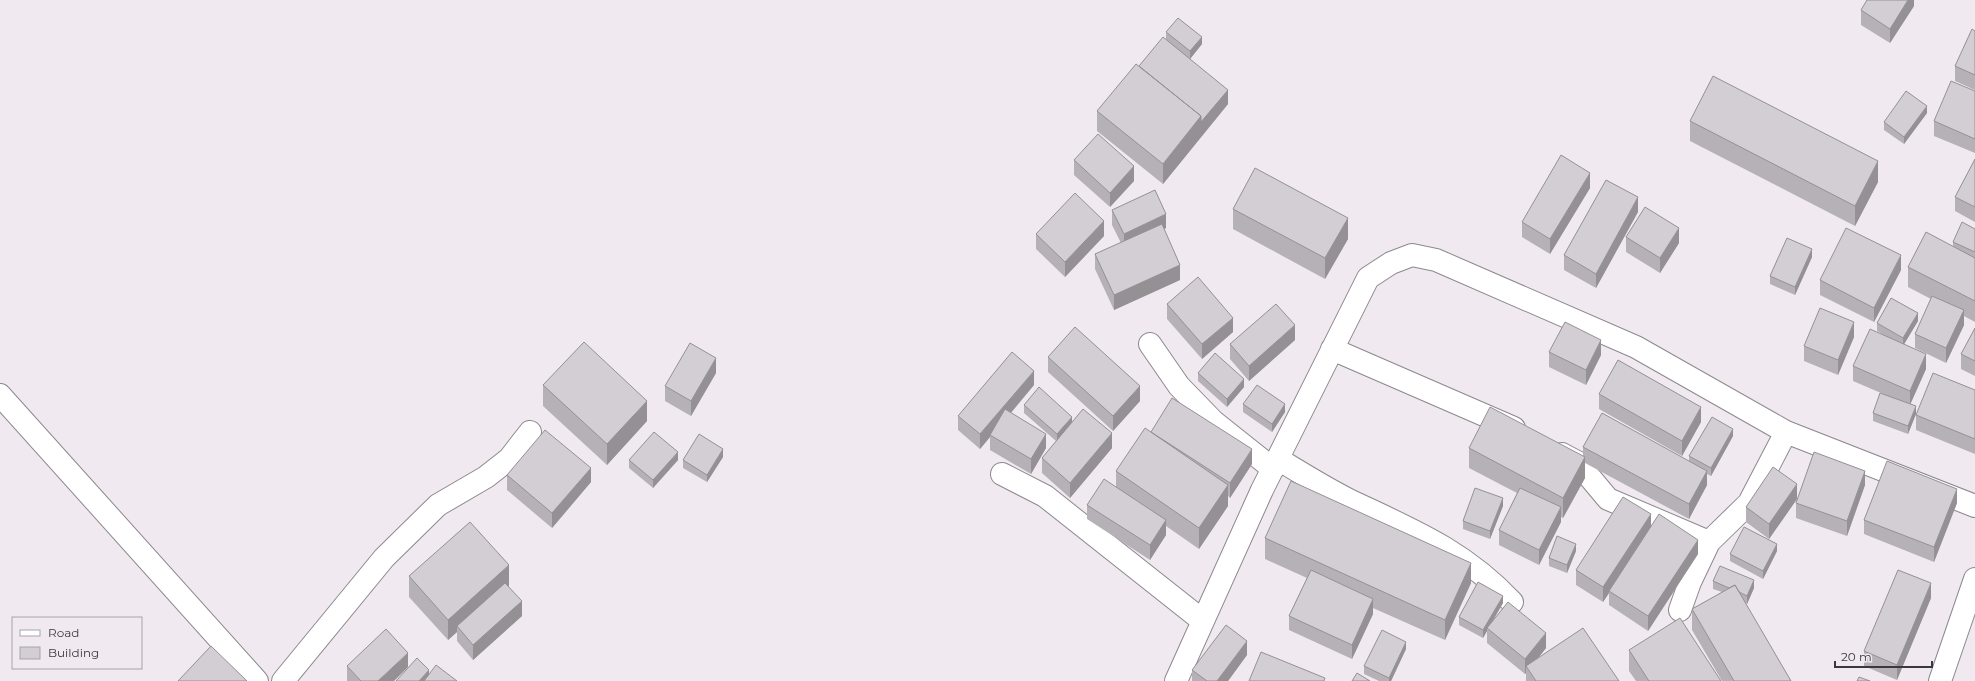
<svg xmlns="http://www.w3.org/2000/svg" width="1975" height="681" viewBox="0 0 1975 681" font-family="Montserrat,sans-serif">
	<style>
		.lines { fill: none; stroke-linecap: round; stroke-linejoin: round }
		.minor-casing { stroke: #8d888d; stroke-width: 24 }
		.major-casing { stroke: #8d888d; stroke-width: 24 }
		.minor { stroke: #fff; stroke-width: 22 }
		.major { stroke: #fff; stroke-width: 22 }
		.wall { fill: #b5b1b6 }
		.shaded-wall { fill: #949094 }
		.building { fill: #d3ced4; stroke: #949094 }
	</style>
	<rect width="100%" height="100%" fill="#f0eaf0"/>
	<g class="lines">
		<defs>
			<path id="minor" d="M1150,344L1179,386L1213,421L1273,469
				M1332,349L1514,428
				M0,395L257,681
				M1562,454L1577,462L1608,499L1709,542
				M1278,459C1301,473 1325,488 1349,500C1412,530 1463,550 1512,602
				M1002,474L1045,496L1203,621
				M1680,610L1690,582L1709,542L1749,503L1786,432
				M283,681L384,558L438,505L486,477L509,459L530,432
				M1176,681L1262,490L1368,278L1391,263L1412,255L1436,260L1636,347L1786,432L1975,506"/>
			<path id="major" d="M1940,681L1975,579"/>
		</defs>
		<!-- minor casing -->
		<use href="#minor" class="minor-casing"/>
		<!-- major casing -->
		<use href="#major" class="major-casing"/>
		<!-- minor -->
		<use href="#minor" class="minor"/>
		<!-- major -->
		<use href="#major" class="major"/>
	</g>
	<!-- wall -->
	<path class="wall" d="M1914,0V6L1890,43L1861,25V10Z
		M1975,31V90L1955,81V66Z
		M1166,32L1202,44L1190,59L1228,104L1163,184L1097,131V111L1139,66L1166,39Z
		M1975,91V153L1934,136V121Z
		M1927,113L1904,144L1884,130V122Z
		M1690,121L1878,182L1855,226L1690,141Z
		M1975,159V222L1955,211V197Z
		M1074,160L1134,181L1110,207L1074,175Z
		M1590,188L1550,254L1522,237V222Z
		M1233,209L1348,239L1325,279L1233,229Z
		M1112,210L1166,228L1164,229L1180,280L1114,310L1095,269V254L1121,243L1112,225Z
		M1638,212L1596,288L1564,270V255Z
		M1975,229V322L1964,316V325L1946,363L1915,348V334L1931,299L1908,287V267L1953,246V242Z
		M1036,234L1104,236L1065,277L1036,249Z
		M1626,237L1679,243L1660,273L1626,252Z
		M1812,257L1795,295L1770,284V276Z
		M1901,270L1874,322L1820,295V280Z
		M1167,304L1233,332L1202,359L1167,319Z
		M1918,321L1904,344L1926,369L1910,404L1916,414L1908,434L1873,421V413L1895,399L1853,381V366L1889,338L1877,331V323Z
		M1975,328V376L1961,369V354Z
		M1854,337L1838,375L1804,361V346Z
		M1295,340L1249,381L1230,359V344Z
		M1549,352L1601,355L1586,385L1549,367Z
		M1048,357L1140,401L1113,431L1048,372Z
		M716,373L691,416L665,401V386Z
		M1198,373L1244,387L1227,407L1198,381Z
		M543,385L647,421L607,465L543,406Z
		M1034,385L1011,413L1046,448L1031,474L990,450V437L980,449L958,430V416Z
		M1975,390V454L1916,430V415Z
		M1599,394L1701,422L1682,456L1599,409Z
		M1243,404L1285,412L1272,432L1243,412Z
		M1024,405L1112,448L1070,498L1042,473V458L1056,441L1024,413Z
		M1151,432L1252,464L1230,498L1228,496V506L1199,549L1166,526V535L1150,560L1087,519V505L1116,487V471Z
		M1733,436L1711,476L1707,474V485L1689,519L1585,463V478L1563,518L1561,517V522L1539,565L1499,545V530L1517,493L1469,468V448L1583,456V447L1689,461V456Z
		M723,457L707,482L683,468V460Z
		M629,460H678L653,488L629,468Z
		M507,475L591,482L552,528L507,490Z
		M1865,485L1847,536L1796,518V503Z
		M1797,499L1769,539L1746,522V507Z
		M1957,503L1934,562L1864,534V520Z
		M1503,506L1490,539L1463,529V521Z
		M1651,526L1698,554L1648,631L1609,605V593L1603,602L1576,585V570Z
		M1265,538L1471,583L1445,640L1373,608V614L1352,659L1289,630V616L1307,578L1265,559Z
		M1576,551L1567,573L1549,566V558Z
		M1777,551L1763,579L1730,561V554Z
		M409,576L508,586L522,616L473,660L457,641V632L448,640L409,597Z
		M1713,581L1754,588L1747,604L1745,603L1791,681H1722L1692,630V609L1722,592L1713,589Z
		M1931,598L1897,680L1864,666V651Z
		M1503,603L1493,620L1546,648L1537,659L1619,681H1526V673L1525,674L1487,643V631L1483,638L1459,625V617Z
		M1406,649L1391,681H1379L1364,674V666Z
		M1629,650L1721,681H1636L1629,671Z
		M1247,655L1228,681H1192V670Z
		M347,666L394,681H347Z"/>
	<!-- shaded-wall -->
	<path class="shaded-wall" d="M1908,0H1914V6L1890,43V29Z
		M1202,37V44L1190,59V51Z
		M1228,90V104L1163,184V164L1201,116Z
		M1927,106V113L1904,144V137Z
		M1878,161V182L1855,226V206Z
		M1134,166V181L1110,207V193Z
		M1590,173V188L1550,254V239Z
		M1638,197V212L1596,288V274Z
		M1166,214V228L1124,249V234Z
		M1348,218V239L1325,279V258Z
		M1104,221V236L1065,277V262Z
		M1679,228V243L1660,273V258Z
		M1812,249V257L1795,295V287Z
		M1901,255V270L1874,322V308Z
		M1180,265V280L1114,310V295Z
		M1964,310V325L1946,363V348Z
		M1918,313V321L1903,346V338Z
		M1233,318V332L1202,359V344Z
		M1854,322V337L1838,375V360Z
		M1295,325V340L1249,381V366Z
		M1601,340V355L1586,385V370Z
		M1926,354V369L1910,405V391Z
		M716,358V373L691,416V401Z
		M1034,371V385L991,436L990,435V437L980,449V434Z
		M1244,379V387L1227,407V399Z
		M1140,386V401L1113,431V416Z
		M647,401V421L607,465V444Z
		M1285,404V412L1272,432V424Z
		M1916,406V414L1908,434V426Z
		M1701,407V422L1682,456V441Z
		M1072,417V425L1057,442V434Z
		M1733,429V436L1711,476V468Z
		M1112,433V448L1070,498V483Z
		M1046,434V448L1031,474V459Z
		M723,449V457L707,482V475Z
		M1252,449V464L1230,498V483Z
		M678,452V460L653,488V480Z
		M1585,457V478L1563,518V498Z
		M591,468V482L552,528V513Z
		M1707,471V485L1689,519V504Z
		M1865,471V485L1847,536V521Z
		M1797,484V499L1769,539V524Z
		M1228,485V506L1199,549V528Z
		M1957,489V503L1934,562V547Z
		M1503,498V506L1490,539V531Z
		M1561,507V522L1539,565V550Z
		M1651,514V529L1609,591V593L1603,602V587Z
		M1166,520V535L1150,560V545Z
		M1698,540V554L1648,631V616Z
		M1576,544V551L1567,573V565Z
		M1777,544V551L1763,579V571Z
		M1471,563V583L1445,640V620Z
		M509,565V586L457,626V632L448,640V620Z
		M1754,580V588L1747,604V596Z
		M1931,583V598L1897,680V665Z
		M1503,596V603L1488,629L1487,628V631L1483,638V630Z
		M1373,599V614L1352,659V645Z
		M522,601V616L473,660V645Z
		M1546,633V648L1529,670L1526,666V673L1525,674V659Z
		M1247,641V655L1228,681H1217Z
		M1406,642V649L1391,681H1389V678Z
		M408,653V667L394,681H378Z
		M429,670V678L426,681H419Z"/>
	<!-- building -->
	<path class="building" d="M1867,0H1908L1890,29L1861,10Z
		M1178,18L1202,37L1190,51L1166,32Z
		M1972,29L1975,31V75L1955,66Z
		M1163,37L1228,90L1201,122V116L1139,66Z
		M1136,64L1201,116L1163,164L1097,111Z
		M1713,76L1878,161L1855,206L1690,121Z
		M1951,81L1975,91V139L1934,121Z
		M1906,91L1927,106L1904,137L1884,122Z
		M1098,134L1134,166L1110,193L1074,160Z
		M1561,155L1590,173L1550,239L1522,222Z
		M1975,159V207L1955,197Z
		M1255,168L1348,218L1325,258L1233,209Z
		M1606,180L1638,197L1596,274L1564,255Z
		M1155,190L1166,214L1124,234L1112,210Z
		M1075,193L1104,221L1065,262L1036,234Z
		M1645,207L1679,228L1660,258L1626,237Z
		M1962,222L1975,229V252L1953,242Z
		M1162,224L1180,265L1114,295L1095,254Z
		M1846,228L1901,255L1874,308L1820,280Z
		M1926,232L1975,258V301L1908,267Z
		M1787,238L1812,249L1795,287L1770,276Z
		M1198,277L1233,318L1202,344L1167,304Z
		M1932,296L1964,310L1946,348L1915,334Z
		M1891,298L1918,313L1903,338L1877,323Z
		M1276,304L1295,325L1249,366L1230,344Z
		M1820,308L1854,322L1838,360L1804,346Z
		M1565,322L1601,340L1586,370L1549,352Z
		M1075,327L1140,386L1113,416L1048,357Z
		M1975,328V361L1961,354Z
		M1870,329L1926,354L1910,391L1853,366Z
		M584,342L647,401L607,444L543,385Z
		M690,343L716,358L691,401L665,386Z
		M1012,352L1034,371L980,434L958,416Z
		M1215,353L1244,379L1227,399L1198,373Z
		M1618,360L1701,407L1682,441L1599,394Z
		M1933,373L1975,390V439L1916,415Z
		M1257,385L1285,404L1272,424L1243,404Z
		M1039,387L1072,417L1057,434L1024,405Z
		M1880,393L1916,406L1908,426L1873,413Z
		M1172,398L1252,449L1230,483L1151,432Z
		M1490,407L1585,457L1563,498L1469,448Z
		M1005,409L1046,434L1031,459L990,435Z
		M1083,409L1112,433L1070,483L1042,458Z
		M1602,413L1707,471L1689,504L1583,447Z
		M1712,417L1733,429L1711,468L1689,456Z
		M1145,428L1228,485L1199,528L1116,471Z
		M545,430L591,468L552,513L507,475Z
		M654,432L678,452L653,480L629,460Z
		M699,434L723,449L707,475L683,460Z
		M1814,452L1865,471L1847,521L1796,503Z
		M1887,461L1957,489L1934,547L1864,520Z
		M1773,467L1797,484L1769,524L1746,507Z
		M1104,479L1166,520L1150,545L1087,505Z
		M1291,481L1471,563L1445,620L1265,538Z
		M1475,488L1503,498L1490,531L1463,521Z
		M1520,488L1561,507L1539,550L1499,530Z
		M1623,497L1651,514L1603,587L1576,570Z
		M1659,514L1698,540L1648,616L1609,591Z
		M470,522L509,565L448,620L409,576Z
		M1744,527L1777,544L1763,571L1730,554Z
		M1557,536L1576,544L1567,565L1549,558Z
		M1720,566L1754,580L1747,596L1739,592L1735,585L1729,588L1713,581Z
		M1311,570L1373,599L1352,645L1289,616Z
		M1898,570L1931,583L1897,665L1864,651Z
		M1478,582L1503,596L1483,630L1459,617Z
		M505,583L522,601L473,645L457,626Z
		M1735,585L1791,681H1734L1692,609Z
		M1508,602L1546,633L1525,659L1487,628Z
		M1680,618L1721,681H1649L1629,650Z
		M1226,625L1247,641L1217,681H1207L1192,670Z
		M1583,628L1619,681H1536L1526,666Z
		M386,629L408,653L378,681H361L347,666Z
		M1382,630L1406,642L1389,678L1364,666Z
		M211,646L247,681H178Z
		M1261,652L1325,678L1324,681H1249Z
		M417,658L429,670L419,681H396Z
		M436,665L457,681H424Z
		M1357,673L1370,681H1352Z
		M1859,677L1870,681H1857Z"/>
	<!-- legend -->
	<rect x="12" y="617" width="130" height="52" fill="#f0eaf0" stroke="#a8a3a8"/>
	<rect x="20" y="630" width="20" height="6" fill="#ffffff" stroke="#a8a3a8"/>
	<text x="48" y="637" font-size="12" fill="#3b383b">Road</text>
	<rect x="20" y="647" width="20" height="12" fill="#d3ced4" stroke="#a8a3a8"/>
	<text x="48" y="657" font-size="12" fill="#3b383b">Building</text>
	<!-- scale -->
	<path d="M1835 661v6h97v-6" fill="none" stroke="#3b383b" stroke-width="2"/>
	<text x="1841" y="661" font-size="12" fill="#3b383b" stroke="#f0eaf0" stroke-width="3" paint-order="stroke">20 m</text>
</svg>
